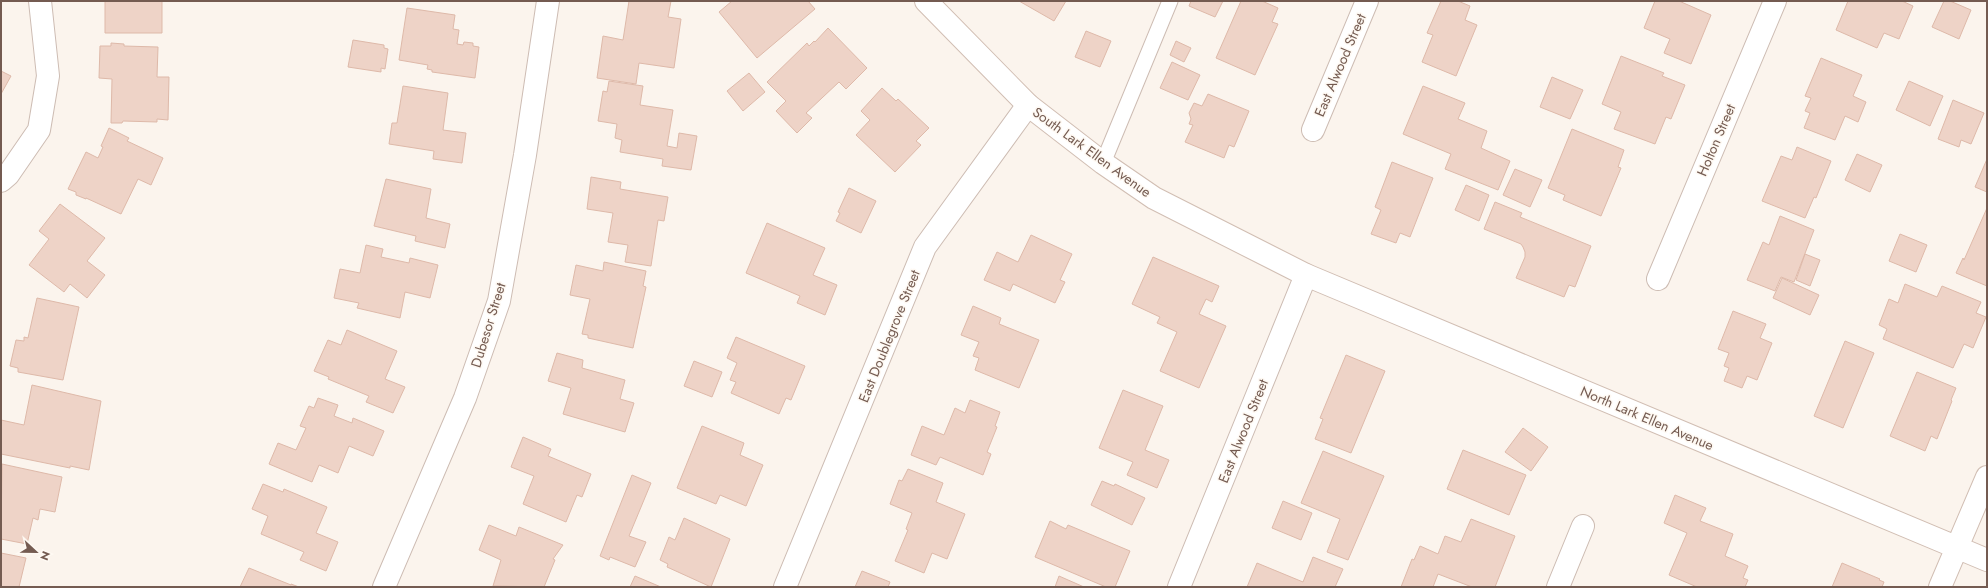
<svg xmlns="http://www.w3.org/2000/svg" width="1988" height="588" viewBox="0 0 1988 588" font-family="Jost,sans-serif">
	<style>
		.building { fill: #eed3c7; stroke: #deb9a9 }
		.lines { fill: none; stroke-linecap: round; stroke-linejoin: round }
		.lane-casing { stroke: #cdbcb3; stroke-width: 17 }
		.street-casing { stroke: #cdbcb3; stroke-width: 24 }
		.secondary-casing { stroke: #d1beb3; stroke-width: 24 }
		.lane { stroke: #fff; stroke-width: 15 }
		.street { stroke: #fff; stroke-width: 22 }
		.secondary { stroke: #fff; stroke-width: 22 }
		.labels { text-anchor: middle; stroke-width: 3; stroke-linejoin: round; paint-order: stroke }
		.street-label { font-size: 14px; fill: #745b51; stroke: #fef9f3 }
	</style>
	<rect width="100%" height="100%" fill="#fbf4ed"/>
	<!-- building -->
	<path class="building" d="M105,1H162V33H105Z
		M629,1H671L668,17L681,19L674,68L639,63L636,84L597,78L603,36L623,40Z
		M732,1H808L815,9L757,58L719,12Z
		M1019,1H1066L1054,21Z
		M1191,1H1223L1215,17L1189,6Z
		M1241,1H1262L1278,8L1272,22L1278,24L1255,75L1216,58Z
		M1441,1H1458L1470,6L1465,20L1477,25L1456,76L1422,62L1433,35L1427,33Z
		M1655,1H1679L1711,15L1691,64L1664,53L1670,39L1644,28Z
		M1848,1H1902L1913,6L1899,39L1884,33L1877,48L1836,30Z
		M1944,1H1950L1971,10L1959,39L1932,27Z
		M407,8L455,15L453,29L459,30L457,44L463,45L464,42L473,43V46L479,47L475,78L432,72V70L427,69L428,65L399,60Z
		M828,28L867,68L846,89L839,82L806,113L812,118L797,133L776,111L786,101L767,82L807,43L809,46L814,41L815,42Z
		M1086,31L1111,41L1100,67L1075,57Z
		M353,40L384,45V48L388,49L385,69L381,68V72L348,67Z
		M1176,41L1191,48L1184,62L1170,55Z
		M111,43L124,44V46L158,47L157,77H169L168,120L157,119V122L123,121L122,123H111L112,79L99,78L100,46H111Z
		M1621,56L1664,73L1662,76L1685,85L1671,119L1666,117L1655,144L1614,129L1621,112L1602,104Z
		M1821,58L1862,75L1853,96L1866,102L1858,122L1845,116L1835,140L1804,128L1810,113L1805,111L1811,98L1805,96Z
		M1172,62L1200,75L1188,100L1160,88Z
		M1,71L11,76L1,94Z
		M749,73L765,92L743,111L727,91Z
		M1552,77L1583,90L1570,119L1540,107Z
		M609,81L643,86L640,105L673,110L667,146L677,148L679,133L697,136L691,170L662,166L663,159L620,152L622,140L615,138L617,124L598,121L603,91L607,92Z
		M1909,81L1943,96L1930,126L1896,110Z
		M403,86L448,93L443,130L466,133L462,163L433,159L434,151L389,144L392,123H397Z
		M1423,86L1465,103L1458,119L1487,131L1481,148L1510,161L1498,190L1445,169L1451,154L1403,134Z
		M882,88L896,101L898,99L929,128L916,141L921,145L895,172L856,135L870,120L861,111Z
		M1208,94L1249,111L1234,147L1229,145L1224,158L1185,142L1193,125L1189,124L1191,119L1189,113L1194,103L1202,106Z
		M1953,100L1984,113L1971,144L1961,140L1959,147L1938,139Z
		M109,128L129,138L127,141L163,158L151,185L138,179L121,214L86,198V199L76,195V192L68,189L86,152L98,158L103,147L101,146Z
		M1572,129L1624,150L1618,167L1621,168L1601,216L1563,200L1565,195L1548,188Z
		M1797,147L1831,161L1816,198L1814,197L1805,218L1762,201L1781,156L1792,160Z
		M1857,154L1882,165L1870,192L1845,180Z
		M1987,159V192L1975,187Z
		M1392,162L1433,178L1410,237L1400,233L1396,243L1371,234L1381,210L1375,207Z
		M1515,169L1542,180L1530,207L1503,195Z
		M591,177L621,182L620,189L668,197L664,221L658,220L651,266L625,262L628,245L608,242L613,213L587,209Z
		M386,179L431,189L426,218L450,224L445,248L415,241L416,236L374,226Z
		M1466,185L1489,195L1479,221L1455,210Z
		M849,188L876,201L861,233L836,221L840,213L838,212Z
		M1495,202L1522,213L1520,217L1591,246L1575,287L1569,285L1564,297L1516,278L1525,257V252L1523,247L1521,244L1484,229Z
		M60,204L105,238L87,261L105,275L87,298L70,284L64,292L29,265L49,239L39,231Z
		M1987,208V286L1956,273L1963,258L1964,260Z
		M1780,216L1814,230L1794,282L1781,277L1775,291L1747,280L1763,242L1769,245Z
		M767,223L825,248L813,275L837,285L825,315L797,303L800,296L746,273Z
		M1900,234L1927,245L1916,272L1889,261Z
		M1031,235L1072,254L1060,280L1065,282L1055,303L1013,284L1010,291L984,280L997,252L1018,262Z
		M366,245L383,249L381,257L409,263L410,258L438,265L430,298L405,292L400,318L357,308L359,303L334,298L340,269L360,273Z
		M1805,254L1820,260L1810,286L1796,280Z
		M1153,257L1219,286L1212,302L1206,299L1199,314L1226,326L1199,388L1160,371L1177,332L1157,323L1160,317L1132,304Z
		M604,262L646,271L643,286L646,287L633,348L588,338V335L582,334L590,299L570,295L576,265L603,271Z
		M1782,278L1819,295L1810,315L1773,298Z
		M1905,284L1937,297L1942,286L1981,302L1976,313L1986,317L1973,348L1964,344L1953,368L1883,339L1887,329L1879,325L1889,299L1898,303Z
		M37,298L79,307L63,380L18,372V368L10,366L16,340L24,341V337L28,338Z
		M973,306L1001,318L999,324L1039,340L1019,388L975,370L979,358L973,356L979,342L961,335Z
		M1733,311L1766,324L1760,338L1772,343L1757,380L1747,376L1742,388L1724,381L1729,368L1724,366L1729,353L1718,349Z
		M347,330L397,351L385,379L405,387L393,413L366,402L369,396L328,379L329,377L314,371L328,340L341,345Z
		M736,337L805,366L791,400L786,398L779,414L731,393L736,382L730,380L737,363L727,358Z
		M1845,341L1874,353L1843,428L1814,416Z
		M557,353L583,360L582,368L625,380L620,399L634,403L625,432L563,414L571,388L548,381Z
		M1346,355L1385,371L1351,453L1315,439L1323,419L1320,418Z
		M694,361L722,372L712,397L684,386Z
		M1917,372L1956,388L1951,400L1952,401L1937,439L1931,436L1925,451L1890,436Z
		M32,385L101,401L89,470L70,466V468L1,454V420L24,425Z
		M1123,390L1163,406L1145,450L1169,460L1157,488L1127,475L1133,462L1099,448Z
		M318,398L338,405L334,416L352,423L353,418L384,431L373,456L349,446L338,473L319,465L312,482L269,464L278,443L296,450L306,428L300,426L309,406L314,408Z
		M970,400L1000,412L995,426L997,427L987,452L991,454L983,475L940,457L936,465L911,455L922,426L944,435L955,408L965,413Z
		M702,426L744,443L740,455L763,465L746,506L720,495L716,504L677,488Z
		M1523,428L1548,447L1531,471L1505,452Z
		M523,437L551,449L548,456L591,474L582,497L577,495L566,522L523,504L534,476L511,467Z
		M1463,450L1526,475L1509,515L1447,489Z
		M1323,451L1384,476L1348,560L1327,552L1340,519L1301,503Z
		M2,464L62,477L55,512L40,509L38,520L33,518L27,544L1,539Z
		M908,469L943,483L936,502L965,514L947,559L932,553L924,573L895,561L908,530L906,529L912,513L890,504L899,480L902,481Z
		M632,475L651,483L629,536L646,542L635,567L610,557L609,560L600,556Z
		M1102,481L1114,486L1115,484L1145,498L1132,525L1091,505Z
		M263,484L283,492L284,489L327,507L316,533L338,542L326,571L300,560L304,552L261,534L268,516L252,509Z
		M1675,495L1706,508L1700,521L1733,534L1725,556L1748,566L1743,578L1748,580L1745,587H1697L1669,575L1687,533L1664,523Z
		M1283,501L1312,513L1301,540L1272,528Z
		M684,518L730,539L711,587L667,567L668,564L660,560L669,537L675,540Z
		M1471,519L1515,536L1495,587H1472L1438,574L1433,587H1401L1412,559L1414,560L1420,546L1438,554L1445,536L1461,542Z
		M1050,521L1066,529L1068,525L1130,551L1115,587H1106L1035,557Z
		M489,525L516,536L519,527L563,545L553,559L555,560L544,587L493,586L501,560L479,550Z
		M1,550V553L26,558L19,587H1Z
		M1313,557L1343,569L1335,587H1247L1257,563L1303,582Z
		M1842,563L1880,579L1879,580L1884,582L1882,587H1832Z
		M249,568L291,585V584L299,587H240Z
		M862,571L890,582L888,587H855Z
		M635,576L661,587H630Z
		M1059,576L1084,587H1055Z"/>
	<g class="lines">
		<defs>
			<path id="lane" d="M1103,163L1170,1"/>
			<path id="street" d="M1313,130L1367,1
				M1,181L8,175L39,130L48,76L40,1
				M1658,279L1775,1
				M384,587L465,398L499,301L525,155L548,1
				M785,587L925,247L1028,105
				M1179,587L1306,275
				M1558,587L1583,526"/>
			<path id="secondary" d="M926,1L1028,105L1103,163L1154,198L1306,275L1987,560
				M1940,587L1987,477"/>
		</defs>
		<!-- lane casing -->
		<use href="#lane" class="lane-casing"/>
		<!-- street casing -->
		<use href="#street" class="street-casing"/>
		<!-- secondary casing -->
		<use href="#secondary" class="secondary-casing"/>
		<!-- lane -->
		<use href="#lane" class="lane"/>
		<!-- street -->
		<use href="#street" class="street"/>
		<!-- secondary -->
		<use href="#secondary" class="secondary"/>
	</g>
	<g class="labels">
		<!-- street labels -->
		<g class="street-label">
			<text transform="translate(1340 65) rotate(-67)" y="5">East Alwood Street</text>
			<text transform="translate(1716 140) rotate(-67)" y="5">Holton Street</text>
			<text transform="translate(1092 152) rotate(36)" y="5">South Lark Ellen Avenue</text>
			<text transform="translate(488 325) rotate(-73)" y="5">Dubesor Street</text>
			<text transform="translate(889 336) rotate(-68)" y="5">East Doublegrove Street</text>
			<text transform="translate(1647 418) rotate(23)" y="5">North Lark Ellen Avenue</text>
			<text transform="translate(1243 431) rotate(-68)" y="5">East Alwood Street</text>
		</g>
	</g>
	<!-- border -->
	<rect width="1988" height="588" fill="none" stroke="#745b51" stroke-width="4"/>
	<!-- north arrow -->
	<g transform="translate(36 552) rotate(112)" stroke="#fef9f3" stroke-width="3" paint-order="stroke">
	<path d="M0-3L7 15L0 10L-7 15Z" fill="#745b51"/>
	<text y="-6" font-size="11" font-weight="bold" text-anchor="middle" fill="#745b51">N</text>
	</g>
</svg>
